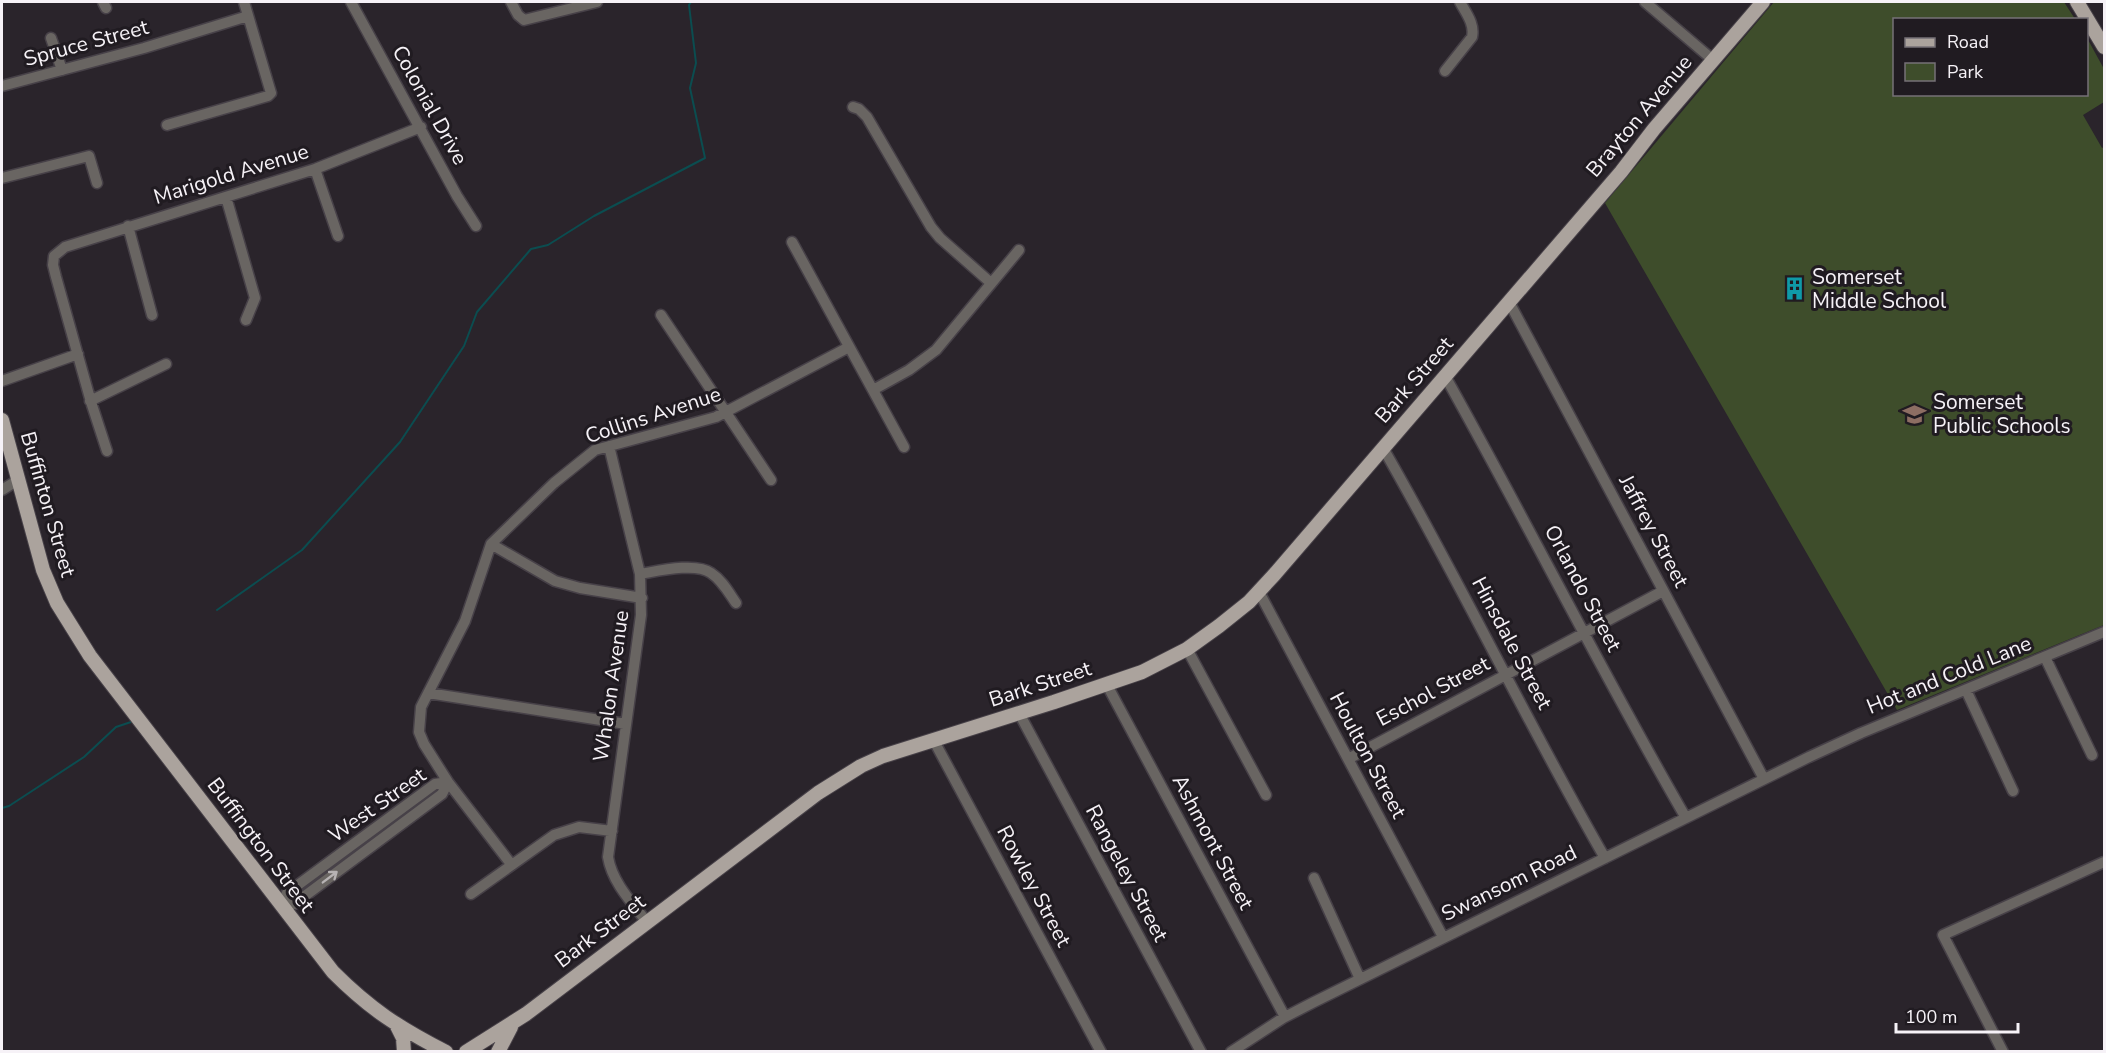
<svg xmlns="http://www.w3.org/2000/svg" width="2106" height="1053" viewBox="0 0 2106 1053" font-family="'Nunito Sans',sans-serif">
	<style>
		.green { fill: #3e4d2b }
		.lines { fill: none; stroke-linecap: round; stroke-linejoin: round }
		.stream { stroke: #0b4d50; stroke-width: 2 }
		.minor-casing { stroke: #474148; stroke-width: 13 }
		.major-casing { stroke: #474148; stroke-width: 16 }
		.minor { stroke: #696562; stroke-width: 10 }
		.major { stroke: #aba39d; stroke-width: 14 }
		.oneway { stroke: #b7b3b4 }
		.labels { text-anchor: middle; stroke-width: 6; stroke-linejoin: round; paint-order: stroke }
		.street-label { font-size: 21px; fill: #f6f2f7; stroke: #201b21 }
		.poi-label { font-size: 21px; fill: #f6f2f7; stroke: #201b21; text-anchor: start }
	</style>
	<rect width="100%" height="100%" fill="#2a242b"/>
	<!-- green -->
	<path class="green" d="M1774,2H2064L2075,19L1894,20V94H2086L2087,38L2104,69V102L2083,115L2102,148L2104,147V625L1897,710L1605,203Z"/>
	<g class="lines">
		<!-- stream -->
		<path class="stream" d="M217,610L302,550L400,442L464,346L477,312L531,249L548,245L594,216L705,158L690,88L696,63L689,5L691,2
			M2,808L9,806L84,757L116,727L131,722"/>
		<defs>
			<path id="minor" d="M103,2L106,8
				M351,2L457,196L476,226
				M511,2L518,15L524,20L597,2
				M1645,2L1713,60
				M51,38L62,70
				M1445,71L1472,37C1475,24 1466,13 1460,2
				M2,86L144,48L248,16
				M853,107L859,109L867,117L931,227L940,238L991,283
				M167,125L268,96L271,93L244,2
				M315,169L338,236
				M2,178L89,156L97,183
				M226,197L255,298L246,320
				M128,226L152,315
				M792,242L904,447
				M1509,302L1764,779
				M661,315L771,480
				M1445,376C1527,522 1602,673 1686,818
				M2,381L78,354
				M873,390L909,370L936,350L1019,250
				M90,401L166,364
				M609,446L640,574L641,615L608,857C612,882 632,903 647,922
				M1383,448C1461,583 1527,723 1605,858
				M107,451L91,402L56,277L53,265L54,256L65,247L315,169L421,127
				M2,490L18,480
				M491,544L555,581L580,588L642,598
				M640,574C658,571 696,562 711,573C722,580 729,593 736,603
				M1259,592L1443,937
				M1187,649L1266,795
				M2045,657L2092,755
				M1107,685L1285,1017
				M1966,690L2013,791
				M428,693L626,724
				M1019,713L1201,1052
				M933,739L1101,1052
				M1348,759L1663,591
				M511,864L448,782L424,744L419,732L421,707L465,621L491,544L554,483L595,450L716,417L849,347
				M1314,878L1360,979
				M471,894L554,835L579,827L612,831
				M281,905L294,904L442,794L448,782
				M281,905L287,893L435,784L448,782
				M1231,1052L1283,1018L1314,1002L1809,757L1861,733L2104,632
				M2003,1052L1943,935L2104,862"/>
			<path id="major" d="M2077,2L2104,47
				M2,420L43,570L57,603L90,656L333,972C370,1009 399,1028 446,1052
				M397,1026L403,1038L404,1052
				M466,1052L526,1014L818,793L861,766L883,756L1054,702L1142,672L1187,649L1219,626L1249,602L1274,575L1621,172L1654,129L1763,2
				M498,1052L511,1027"/>
		</defs>
		<!-- minor casing -->
		<use href="#minor" class="minor-casing"/>
		<!-- major casing -->
		<use href="#major" class="major-casing"/>
		<!-- minor -->
		<use href="#minor" class="minor"/>
		<!-- major -->
		<use href="#major" class="major"/>
	</g>
	<!-- one-way arrows -->
	<defs><path id="oneway-shaft" d="M-6 0H5M1.5-3L5.5 0L1.5 3" fill="none" stroke-width="1.6" stroke-linecap="round" stroke-linejoin="round" transform="scale(1.5)"/></defs>
	<use class="oneway" href="#oneway-shaft" transform="translate(330 877) rotate(-37)"/>
	<!-- icons -->
	<defs>
		<symbol id="building-bare" viewBox="-9 -9 18 18"><path d="M-4-6H4V6H1V3H-1V6H-4ZM-2.5-4.3h1.7v1.8h-1.7ZM.8-4.3h1.7v1.8H.8ZM-2.5-1h1.7V.8h-1.7ZM.8-1h1.7V.8H.8Z" fill="#0f9aa8" stroke="#201b21" stroke-width="2.5" paint-order="stroke"/></symbol>
		<symbol id="school-bare" viewBox="-9 -9 18 18"><path d="M0-5L7-2L0 1L-7-2ZM-4 1L0 2.5L4 1V4Q0 6-4 4Z" fill="#8d6e63" stroke="#201b21" stroke-width="2.5" paint-order="stroke"/></symbol>
	</defs>
	<g fill-rule="evenodd">
		<use href="#building-bare" x="1778" y="272" width="33" height="33"/>
		<use href="#school-bare" x="1898" y="398" width="33" height="33"/>
	</g>
	<g class="labels">
		<!-- street labels -->
		<g class="street-label">
			<text transform="translate(86 43) rotate(-15)" y="7">Spruce Street</text>
			<text transform="translate(430 105) rotate(61)" y="7">Colonial Drive</text>
			<text transform="translate(1639 116) rotate(-50)" y="7">Brayton Avenue</text>
			<text transform="translate(231 174) rotate(-17)" y="7">Marigold Avenue</text>
			<text transform="translate(1414 380) rotate(-49)" y="7">Bark Street</text>
			<text transform="translate(653 415) rotate(-18)" y="7">Collins Avenue</text>
			<text transform="translate(48 504) rotate(74)" y="7">Buffinton Street</text>
			<text transform="translate(1654 531) rotate(62)" y="7">Jaffrey Street</text>
			<text transform="translate(1583 588) rotate(62)" y="7">Orlando Street</text>
			<text transform="translate(1512 643) rotate(62)" y="7">Hinsdale Street</text>
			<text transform="translate(1949 675) rotate(-22)" y="7">Hot and Cold Lane</text>
			<text transform="translate(1040 684) rotate(-18)" y="7">Bark Street</text>
			<text transform="translate(611 686) rotate(-82)" y="7">Whalon Avenue</text>
			<text transform="translate(1433 691) rotate(-28)" y="7">Eschol Street</text>
			<text transform="translate(1368 755) rotate(62)" y="7">Houlton Street</text>
			<text transform="translate(377 805) rotate(-35)" y="7">West Street</text>
			<text transform="translate(1213 842) rotate(62)" y="7">Ashmont Street</text>
			<text transform="translate(261 845) rotate(53)" y="7">Buffington Street</text>
			<text transform="translate(1127 873) rotate(62)" y="7">Rangeley Street</text>
			<text transform="translate(1509 883) rotate(-26)" y="7">Swansom Road</text>
			<text transform="translate(1034 886) rotate(62)" y="7">Rowley Street</text>
			<text transform="translate(600 931) rotate(-37)" y="7">Bark Street</text>
		</g>
		<!-- poi labels -->
		<g class="poi-label">
			<text x="1812" y="284">Somerset<tspan x="1812" dy="24">Middle School</tspan></text>
			<text x="1933" y="409">Somerset<tspan x="1933" dy="24">Public Schools</tspan></text>
		</g>
	</g>
	<!-- border -->
	<rect width="2106" height="1053" fill="none" stroke="#f6f2f7" stroke-width="6"/>
	<!-- legend -->
	<rect x="1893" y="18" width="195" height="78" fill="#201b21" stroke="#767177" stroke-width="1.5"/>
	<rect x="1905" y="38" width="30" height="9" fill="#aba39d" stroke="#767177" stroke-width="1.5"/>
	<text x="1947" y="48" font-size="18" fill="#f6f2f7">Road</text>
	<rect x="1905" y="63" width="30" height="18" fill="#3e4d2b" stroke="#767177" stroke-width="1.5"/>
	<text x="1947" y="78" font-size="18" fill="#f6f2f7">Park</text>
	<!-- scale -->
	<path d="M1896 1023v9h122v-9" fill="none" stroke="#f6f2f7" stroke-width="3"/>
	<text x="1905" y="1023" font-size="18" fill="#f6f2f7" stroke="#201b21" stroke-width="4.5" paint-order="stroke">100 m</text>
</svg>
